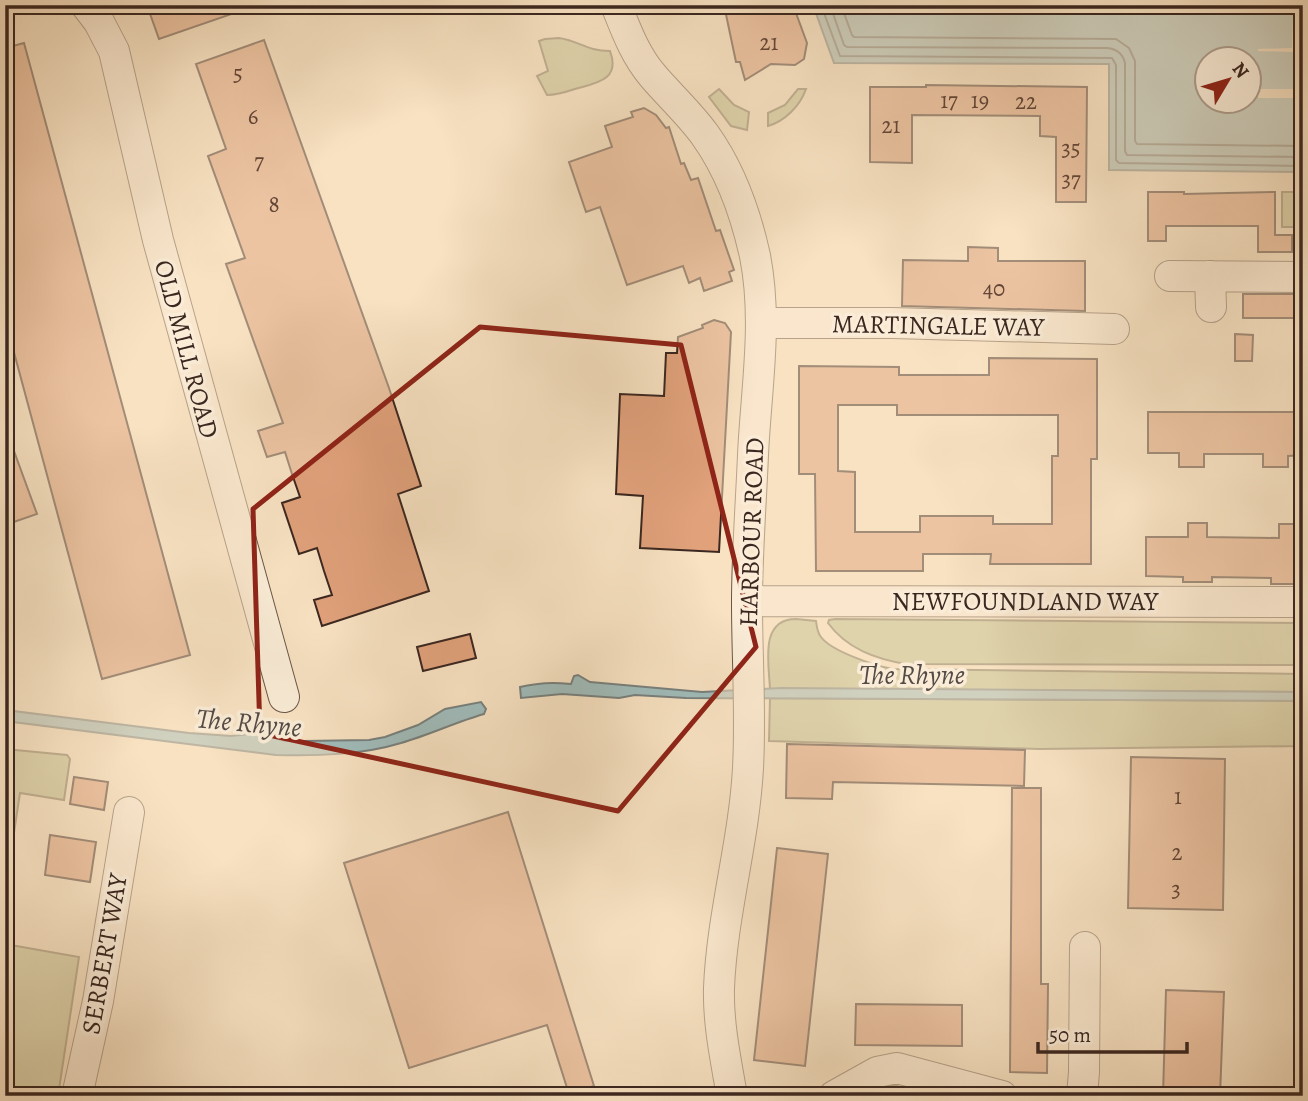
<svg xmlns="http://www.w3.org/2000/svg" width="1308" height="1101" viewBox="0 0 1308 1101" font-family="Alegreya,serif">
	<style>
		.green { fill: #c1c290; stroke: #7e7458; stroke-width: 2 }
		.water { fill: #a0bcbb; stroke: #78807d; stroke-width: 2; fill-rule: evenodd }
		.pier { fill: #f8e2c2 }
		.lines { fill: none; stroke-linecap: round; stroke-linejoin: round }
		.shore { stroke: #6e726e; stroke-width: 2 }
		.building { fill: #e0a17b; stroke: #3b2720; stroke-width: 2; fill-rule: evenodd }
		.minor-casing { stroke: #6a5648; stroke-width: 32 }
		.minor { stroke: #faecd7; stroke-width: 30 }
		.marked { fill: none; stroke: #8f2418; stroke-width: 5; stroke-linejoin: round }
		.labels { text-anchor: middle; stroke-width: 7; stroke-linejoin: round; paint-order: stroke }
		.number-label { font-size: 23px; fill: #644637 }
		.street-label { font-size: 26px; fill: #3b2720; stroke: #faecd7 }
		.water-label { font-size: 28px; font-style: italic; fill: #544c47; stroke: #faecd7 }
	</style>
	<rect width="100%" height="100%" fill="#f8e2c2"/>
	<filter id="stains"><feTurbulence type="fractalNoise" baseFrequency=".00286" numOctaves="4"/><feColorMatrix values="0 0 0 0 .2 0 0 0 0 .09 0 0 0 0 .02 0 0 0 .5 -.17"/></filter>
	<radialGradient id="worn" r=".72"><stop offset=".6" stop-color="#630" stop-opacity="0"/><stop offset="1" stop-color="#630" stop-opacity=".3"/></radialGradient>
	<!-- green -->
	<path class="green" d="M559,38C580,41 586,51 610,51C621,80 596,83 575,89C566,92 557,95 547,95L537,76L548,71L539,41L545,39Z
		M719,89L734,105L749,112L747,130L731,126L709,97Z
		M798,89H806C800,106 785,121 768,126V113L785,105Z
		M1282,192H1303V227H1282Z
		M796,619L816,621C817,627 817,632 821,637C831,651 875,666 893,669L1303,674V692L770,689C769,664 759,619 796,619Z
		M835,619L1303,623V665L906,664C876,659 847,649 828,623L829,620Z
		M770,698L1303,701V746L1039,749L769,741Z
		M5,749L67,755L70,759L64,800L20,793L5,892Z
		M5,944L79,957L58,1096H5Z
		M893,1085L897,1086L931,1096H868Z"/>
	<!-- water -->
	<path class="water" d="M813,5H1303V172L1109,170V64L834,63ZM1206,60H1248V102H1206Z
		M578,675L590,682L702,692L781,688L1303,692V701L686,698L635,695L619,698L562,694L521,698L520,687C540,683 550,682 571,684L574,676Z
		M481,702L486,709L484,714C456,722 429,735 401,743C362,755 317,756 276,755L5,721V710L189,733L231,736L258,733L285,741H303L369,740L385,737L418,725L445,709Z"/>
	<!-- pier -->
	<path class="pier" d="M1258,5H1300V89H1303V98H1258V89H1293V52L1258,51V49L1292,48L1293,9L1258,7Z"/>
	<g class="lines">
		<!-- shore -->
		<path class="shore" d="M821,5L840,56L1112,58L1116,65V160L1119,163L1303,166
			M830,5L844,45L847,47L1107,48C1117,49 1123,54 1125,63V151L1127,155L1303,157
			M841,5L852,35L854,37L1116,39L1129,48L1135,61V141L1137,144L1303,146"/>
	</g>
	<!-- building -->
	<path class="building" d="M167,5H248L249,8L159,39L149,11Z
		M724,5H793L807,43L804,59L795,65L771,64L745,80L740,62H736Z
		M264,40L389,388L421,486L398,494L429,591L322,626L314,600L332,595L324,571L317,548L299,554L282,503L300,497L292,474L285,452L267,457L258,431L283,423L226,264L245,258L208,156L226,149L196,64Z
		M24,43L190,655L102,679L5,319V48Z
		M926,85L1087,87L1086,202H1056V137L1040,136V116L912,115V163L870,162V87H926Z
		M644,108L656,115L666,128L669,127L681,164L684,163L691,180L698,178L716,231L720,230L734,270L729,272L732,281L704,291L700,278L689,283L683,266L627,285L600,207L586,212L569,162L612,147L605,126L633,117L631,112Z
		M1148,192H1184V194L1275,192V235H1292V252H1258V226H1166V241H1148Z
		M968,247L998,248V261H1085V311L902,306L903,260L968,261Z
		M1243,294H1303V318H1243Z
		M714,320L725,323L731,332L719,552L640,548L643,496L616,494L620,394L664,396L666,353H677L678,337L703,328L702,325Z
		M1235,334L1253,335L1252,361H1235Z
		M989,358L1097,359V459H1091V564H990L991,554H923V571H816L815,474H799V366L899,367V375H989ZM838,405H897V415H1058V456H1052V524H993V516H920V532H855V472L838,471Z
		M1148,412H1303V455L1288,456V467H1263V454H1204V467H1179V453H1148Z
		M5,432H7L37,514L5,525Z
		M1188,523H1207V537L1279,538V524H1297V539H1303V584H1271V578L1212,577V582H1183V577L1146,576V537H1188Z
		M470,634L476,658L423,671L417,647Z
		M787,744L1025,750L1024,786L833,782L832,799L786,798Z
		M1131,757L1225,759L1223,910L1128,908Z
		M74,777L108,782L104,810L70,804Z
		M1012,788H1041V984H1048L1047,1073L1010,1072Z
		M508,812L594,1086L569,1094L547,1025L409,1068L344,863Z
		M50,835L96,842L90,882L45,875Z
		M777,848L828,854L805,1066L754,1060Z
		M1166,990L1224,992L1220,1096H1163Z
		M856,1004L962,1005V1046L855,1045Z"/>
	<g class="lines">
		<defs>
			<path id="minor" d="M86,5L99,22L114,51L158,240L284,697
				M616,5C626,30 635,55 653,76C670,96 690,114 705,135C730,170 746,215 755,256C768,322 756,389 753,455C751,504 747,554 747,603C747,658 751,713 748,768C744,842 722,914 719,988C718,1024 726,1061 732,1096
				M1170,276L1303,277
				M1210,276L1211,307
				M762,323H892L1114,329
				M747,601L1303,602
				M77,1096L98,1001L129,812
				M834,1096L877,1072L897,1068L1002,1096
				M1082,1096L1084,1072L1085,947"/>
		</defs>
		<!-- minor casing -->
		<use href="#minor" class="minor-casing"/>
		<!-- minor -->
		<use href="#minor" class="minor"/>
	</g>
	<!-- marked area -->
	<path d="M0 0H1308V1101H0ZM480,327L681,345L756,647L618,811L260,733L253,509Z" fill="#f8e2c2" fill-opacity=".55" fill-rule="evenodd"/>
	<path class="marked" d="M480,327L681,345L756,647L618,811L260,733L253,509Z"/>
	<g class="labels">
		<!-- number labels -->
		<g class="number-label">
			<text x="769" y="50">21</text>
			<text x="238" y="81">5</text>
			<text x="949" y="108">17</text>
			<text x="980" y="108">19</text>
			<text x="1026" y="109">22</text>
			<text x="253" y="124">6</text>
			<text x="891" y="133">21</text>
			<text x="1071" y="156">35</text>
			<text x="259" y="169">7</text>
			<text x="1071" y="187">37</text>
			<text x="274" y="212">8</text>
			<text x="994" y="296">40</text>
			<text x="1178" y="804">1</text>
			<text x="1177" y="860">2</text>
			<text x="1176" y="897">3</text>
		</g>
		<!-- street labels -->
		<g class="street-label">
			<text transform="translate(938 325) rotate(1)" y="9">MARTINGALE WAY</text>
			<text transform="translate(187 349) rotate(75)" y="9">OLD MILL ROAD</text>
			<text transform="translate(751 532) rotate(-88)" y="9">HARBOUR ROAD</text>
			<text x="1025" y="610">NEWFOUNDLAND WAY</text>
			<text transform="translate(104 954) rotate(-80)" y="9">SERBERT WAY</text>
		</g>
		<!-- water labels -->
		<g class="water-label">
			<text x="912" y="684">The Rhyne</text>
			<text transform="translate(249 722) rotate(5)" y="10">The Rhyne</text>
		</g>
	</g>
	<!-- margin -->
	<rect width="1308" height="1101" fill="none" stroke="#f8e2c2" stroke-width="28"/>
	<rect x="7" y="7" width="1294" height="1087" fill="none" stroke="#3b2720" stroke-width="3.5"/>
	<rect x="14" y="14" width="1280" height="1073" fill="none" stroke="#3b2720" stroke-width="2"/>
	<!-- north arrow -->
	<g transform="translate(1228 80) rotate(52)"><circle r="33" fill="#faecd7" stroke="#ae9d8e" stroke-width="2"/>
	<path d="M0-5L12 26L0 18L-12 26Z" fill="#8f2418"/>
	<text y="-10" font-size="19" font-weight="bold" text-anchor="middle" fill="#3b2720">N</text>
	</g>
	<!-- scale -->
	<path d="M1038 1042v10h149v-10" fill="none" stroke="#3b2720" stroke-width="3.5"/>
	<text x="1049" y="1042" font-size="21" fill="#3b2720" stroke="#faecd7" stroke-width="5" paint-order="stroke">50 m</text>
	<rect width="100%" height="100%" filter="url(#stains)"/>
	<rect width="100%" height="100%" fill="url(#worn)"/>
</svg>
